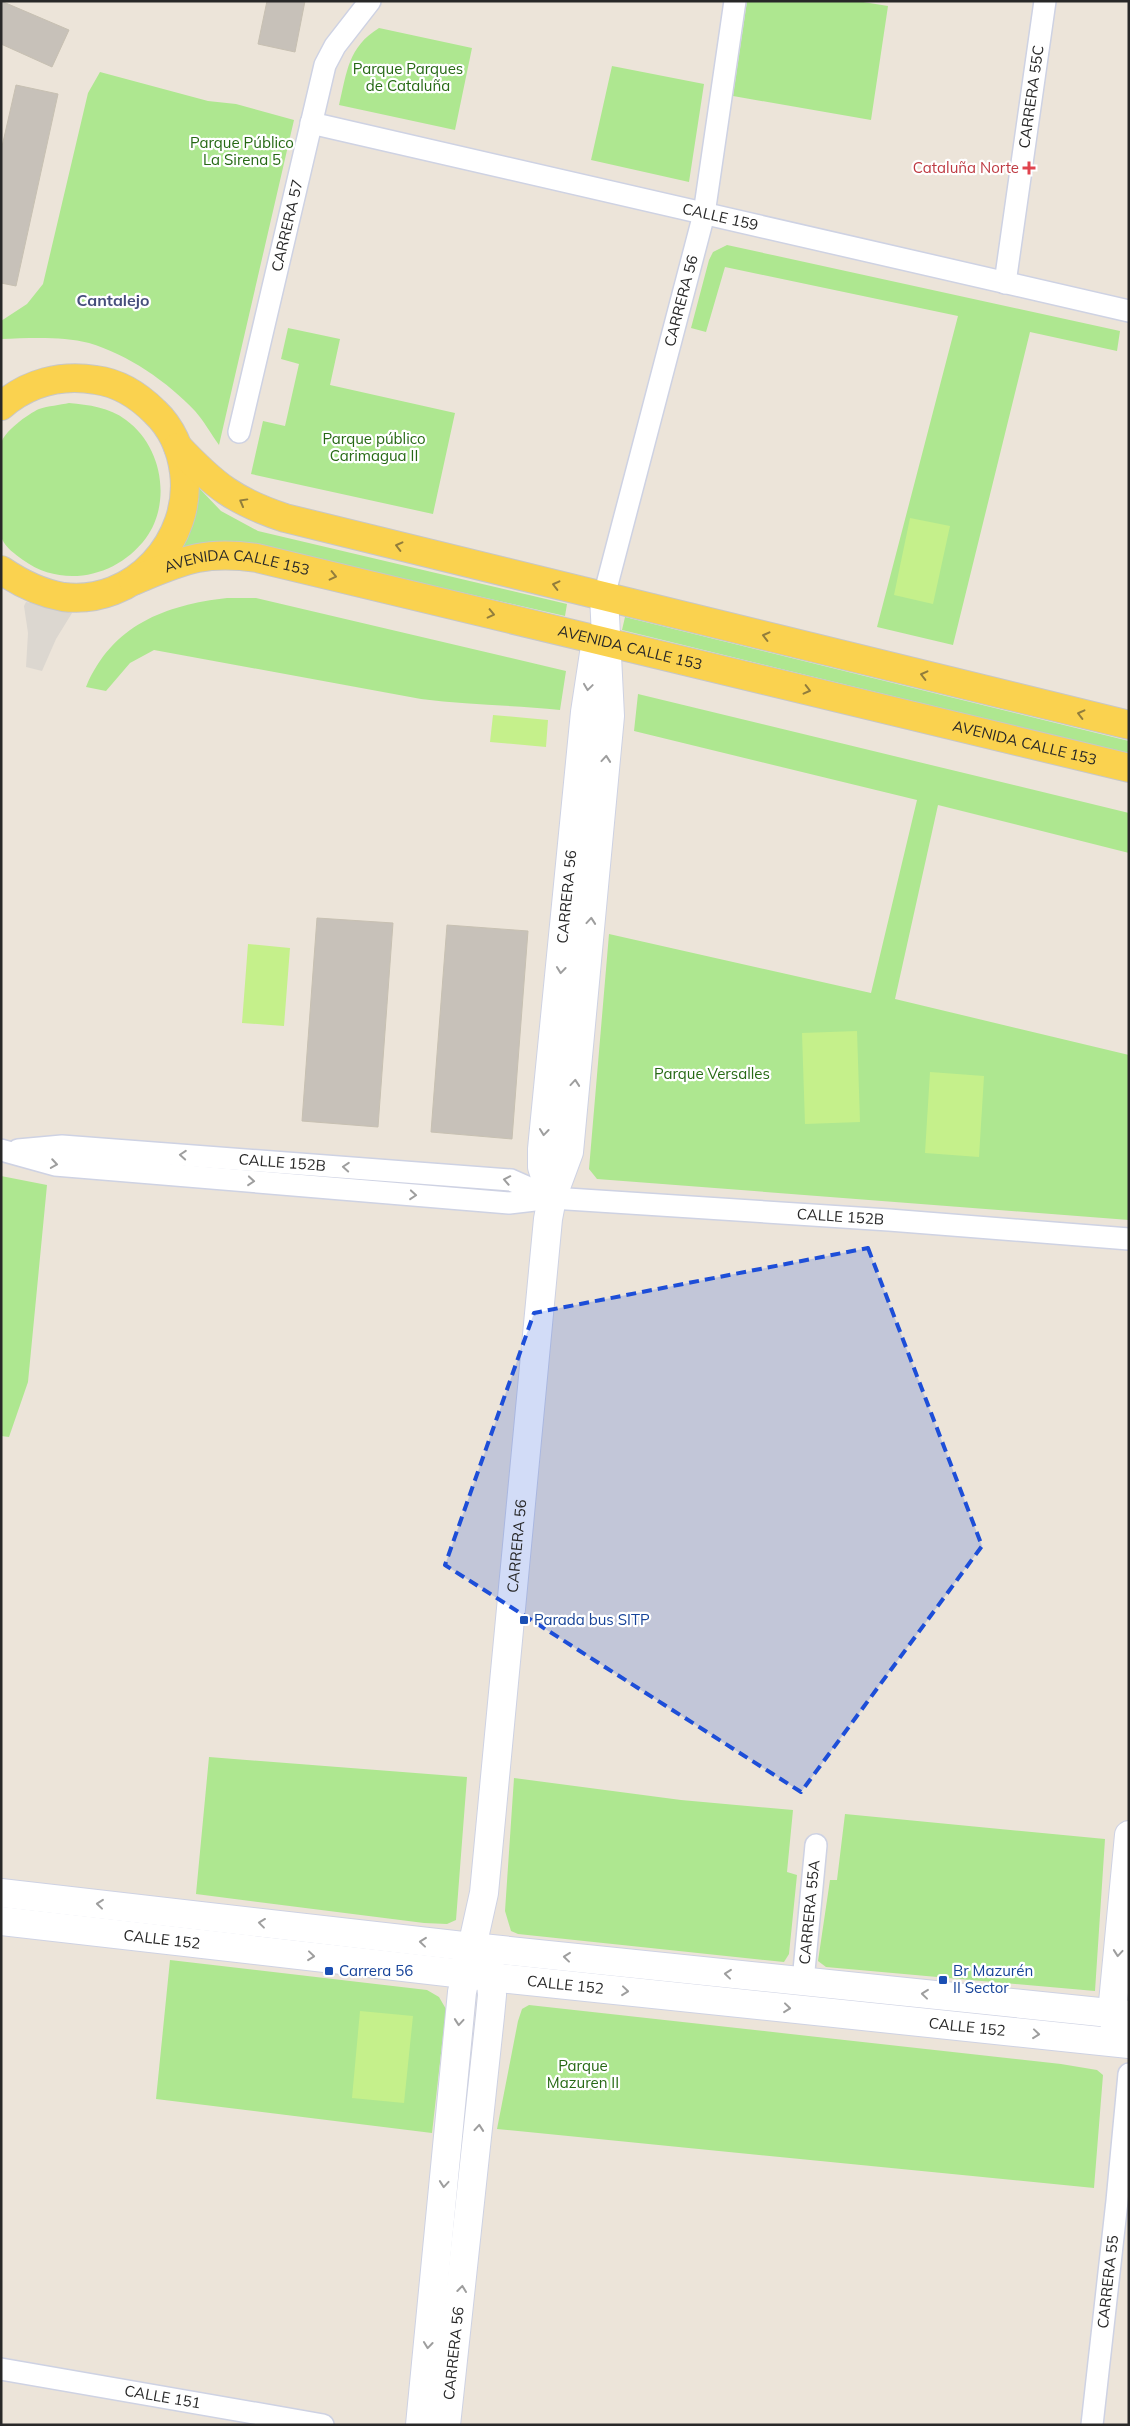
<svg xmlns="http://www.w3.org/2000/svg" width="1130" height="2426" viewBox="0 0 1130 2426" font-family="Mulish,sans-serif">
	<style>
		.green { fill: #aee790 }
		.pitch { fill: #c5f08b }
		.plaza { fill: #dcd7d0 }
		.building { fill: #c7c1b9; stroke: #c7c0b2 }
		.lines { fill: none; stroke-linecap: round; stroke-linejoin: round }
		.street-casing { stroke: #ced2e3; stroke-width: 24 }
		.secondary-casing { stroke: #ced2e3; stroke-width: 30 }
		.primary-casing { stroke: #c7c7c7; stroke-width: 30 }
		.street { stroke: #fff; stroke-width: 21 }
		.secondary { stroke: #fff; stroke-width: 28 }
		.primary { stroke: #fad24f; stroke-width: 28 }
		.oneway { stroke: #917d3c }
		.oneway2 { stroke: #9e9e9e }
		.marked { fill: #1d4ed8; fill-opacity: 0.2; stroke: #1d4ed8; stroke-width: 4; stroke-dasharray: 10 6; stroke-linejoin: round }
		.health-dot { fill: #e0444e; stroke: #fff; stroke-width: 2 }
		.transit-dot { fill: #1a4fb4; stroke: #fff; stroke-width: 2 }
		.labels { text-anchor: middle; stroke-width: 4.5; stroke-linejoin: round; paint-order: stroke }
		.park-label { font-size: 15px; fill: #266914; stroke: #fff }
		.street-label { font-size: 15px; fill: #282828; stroke: #fff }
		.health-label { font-size: 15px; fill: #be3a42; stroke: #fff; text-anchor: end }
		.transit-label { font-size: 15px; fill: #164399; stroke: #fff; text-anchor: start }
		.neighbourhood-label { font-size: 16px; font-weight: bold; fill: #464f7c; stroke: #fff }
	</style>
	<rect width="100%" height="100%" fill="#ece4d9"/>
	<!-- green -->
	<path class="green" d="M747,1H857L888,6L871,120L733,96Z
		M379,28L472,48L455,130L339,105C347,72 348,47 379,28Z
		M612,66L704,84L689,182L591,160Z
		M100,72L208,101L236,104L294,120L219,445C211,434 204,421 195,411C168,382 127,354 89,343C62,336 29,338 1,339V321L27,304L43,284L88,93Z
		M727,245L1120,331L1117,351L1030,332L953,645L877,627L958,316L725,267L706,332L691,328L709,260L713,252Z
		M288,328L340,339L330,385L455,413L433,514L251,474L263,421L285,426L299,364L281,359Z
		M69,403C89,405 109,407 126,420C162,446 172,502 146,538C117,577 63,589 23,560C15,554 6,548 2,539C0,530 1,504 1,493C1,477 0,460 1,444C3,432 28,414 39,409C48,406 60,405 69,403Z
		M196,488H199L221,511L258,531L567,604L565,616L255,545L180,548Z
		M227,598H256L566,671L560,710C514,705 467,705 421,699L154,650L130,663L106,691L86,687C112,625 165,605 227,598Z
		M625,617L1129,741V754L622,630Z
		M638,694L1129,813V853L938,805L895,999L1129,1055V1220L597,1179L589,1169L609,934L871,993L917,800L634,731Z
		M1,1176L47,1185L28,1382L9,1437L1,1436Z
		M209,1757L467,1777L456,1920L447,1924L424,1923L196,1894Z
		M514,1778L681,1800L793,1810L787,1872L797,1875L789,1954L784,1962L518,1934L511,1931L505,1911Z
		M845,1814L1105,1839L1095,1991L826,1967L818,1961L830,1880H837Z
		M170,1960L427,1990L439,1997L446,2009L432,2133L156,2099Z
		M529,2005L1061,2064L1097,2070L1103,2075L1094,2188L497,2129L518,2021L522,2009Z"/>
	<!-- pitch -->
	<path class="pitch" d="M910,518L950,526L933,604L894,595Z
		M493,715L548,720L546,747L490,742Z
		M248,944L290,948L284,1026L242,1023Z
		M857,1031L860,1122L805,1124L802,1033Z
		M930,1072L984,1076L979,1157L925,1153Z
		M360,2011L413,2016L404,2103L352,2098Z"/>
	<!-- plaza -->
	<path class="plaza" d="M26,602L72,613L56,639L42,671L26,667L28,633L24,606Z"/>
	<!-- building -->
	<path class="building" d="M1,1L69,30L52,67L1,44Z
		M267,1H305L295,52L258,44Z
		M16,85L58,94L16,286L1,283V151Z
		M317,918L393,923L378,1127L302,1121Z
		M447,925L528,931L512,1139L431,1132Z"/>
	<g class="lines">
		<defs>
			<g id="street">
				<path id="s1" d="M311,123L1129,311"/>
				<path id="s2" d="M1005,283L1045,1"/>
				<path id="s3" d="M239,432L325,65L335,46L370,1"/>
				<path id="s4" d="M604,596L704,214L735,1"/>
				<path id="s5" d="M1,1150L55,1165L509,1203L552,1198L889,1220L1129,1239"/>
				<path id="s6" d="M18,1150L62,1146L511,1180L552,1198"/>
				<path id="s7" d="M803,1981L816,1845"/>
				<path id="s8" d="M1,2369L323,2425"/>
				<path id="s9" d="M1092,2425L1117,2201L1129,2074"/>
			</g>
			<g id="secondary">
				<path id="s10" d="M552,1198L542,1167V1149L585,712L596,640"/>
				<path d="M1,1893L472,1947L1129,2015"/>
				<path id="s11" d="M1,1921L490,1977L1129,2044"/>
				<path d="M1116,2030L1112,2013L1129,1835"/>
				<path id="s12" d="M420,2425L462,1992L484,1893L548,1219L552,1198L569,1152L610,716L604,596"/>
				<path id="s13" d="M446,2425L490,2016L492,1995L489,1959"/>
			</g>
			<g id="primary">
				<path d="M1,406C28,383 61,374 96,380C119,383 139,396 155,412C171,427 181,449 184,472C193,540 134,606 63,597C40,593 20,583 1,570"/>
				<path d="M178,447C215,486 234,501 285,518L1129,725"/>
				<path id="s14" d="M133,581C182,561 203,550 257,558L1129,768"/>
			</g>
		</defs>
		<!-- street casing -->
		<use href="#street" class="street-casing"/>
		<!-- secondary casing -->
		<use href="#secondary" class="secondary-casing"/>
		<!-- primary casing -->
		<use href="#primary" class="primary-casing"/>
		<!-- street -->
		<use href="#street" class="street"/>
		<!-- secondary -->
		<use href="#secondary" class="secondary"/>
		<!-- primary -->
		<use href="#primary" class="primary"/>
	</g>
	<!-- one-way arrows -->
	<defs><path id="oneway-chevron" d="M-2-3.5L2.5 0L-2 3.5" fill="none" stroke-width="1.6" stroke-linecap="round" stroke-linejoin="round" transform="scale(1.25)"/></defs>
	<g class="oneway">
		<use href="#oneway-chevron" transform="translate(243 502) rotate(-151)"/>
		<use href="#oneway-chevron" transform="translate(399 546) rotate(-166)"/>
		<use href="#oneway-chevron" transform="translate(333 576) rotate(13)"/>
		<use href="#oneway-chevron" transform="translate(556 585) rotate(-166)"/>
		<use href="#oneway-chevron" transform="translate(491 614) rotate(13)"/>
		<use href="#oneway-chevron" transform="translate(766 636) rotate(-166)"/>
		<use href="#oneway-chevron" transform="translate(924 675) rotate(-166)"/>
		<use href="#oneway-chevron" transform="translate(807 690) rotate(14)"/>
		<use href="#oneway-chevron" transform="translate(1081 714) rotate(-166)"/>
	</g>
	<g class="oneway2">
		<use href="#oneway-chevron" transform="translate(588 687) rotate(98)"/>
		<use href="#oneway-chevron" transform="translate(606 759) rotate(-85)"/>
		<use href="#oneway-chevron" transform="translate(591 921) rotate(-85)"/>
		<use href="#oneway-chevron" transform="translate(561 970) rotate(96)"/>
		<use href="#oneway-chevron" transform="translate(575 1083) rotate(-85)"/>
		<use href="#oneway-chevron" transform="translate(544 1132) rotate(96)"/>
		<use href="#oneway-chevron" transform="translate(183 1155) rotate(-176)"/>
		<use href="#oneway-chevron" transform="translate(54 1164) rotate(9)"/>
		<use href="#oneway-chevron" transform="translate(346 1167) rotate(-176)"/>
		<use href="#oneway-chevron" transform="translate(507 1180) rotate(-169)"/>
		<use href="#oneway-chevron" transform="translate(251 1181) rotate(5)"/>
		<use href="#oneway-chevron" transform="translate(413 1195) rotate(5)"/>
		<use href="#oneway-chevron" transform="translate(100 1904) rotate(-174)"/>
		<use href="#oneway-chevron" transform="translate(262 1923) rotate(-173)"/>
		<use href="#oneway-chevron" transform="translate(423 1942) rotate(-174)"/>
		<use href="#oneway-chevron" transform="translate(1118 1953) rotate(95)"/>
		<use href="#oneway-chevron" transform="translate(311 1956) rotate(6)"/>
		<use href="#oneway-chevron" transform="translate(567 1957) rotate(-174)"/>
		<use href="#oneway-chevron" transform="translate(728 1974) rotate(-174)"/>
		<use href="#oneway-chevron" transform="translate(625 1991) rotate(6)"/>
		<use href="#oneway-chevron" transform="translate(925 1994) rotate(-174)"/>
		<use href="#oneway-chevron" transform="translate(787 2008) rotate(6)"/>
		<use href="#oneway-chevron" transform="translate(459 2022) rotate(95)"/>
		<use href="#oneway-chevron" transform="translate(1036 2034) rotate(6)"/>
		<use href="#oneway-chevron" transform="translate(479 2128) rotate(-85)"/>
		<use href="#oneway-chevron" transform="translate(444 2184) rotate(95)"/>
		<use href="#oneway-chevron" transform="translate(462 2289) rotate(-83)"/>
		<use href="#oneway-chevron" transform="translate(428 2345) rotate(96)"/>
	</g>
	<!-- marked area -->
	<path class="marked" d="M868,1248L982,1546L801,1792L445,1565L534,1313Z"/>
	<!-- markers -->
	<path class="health-dot" d="M1026.5 160.5h5v5h5v5h-5v5h-5v-5h-5v-5h5z"/>
	<g class="transit-dot">
		<rect x="519" y="1615" width="10" height="10" rx="2.5"/>
		<rect x="324" y="1966" width="10" height="10" rx="2.5"/>
		<rect x="938" y="1975" width="10" height="10" rx="2.5"/>
	</g>
	<g class="labels">
		<!-- park labels -->
		<g class="park-label">
			<text x="408" y="74">Parque Parques<tspan x="408" dy="17">de Cataluña</tspan></text>
			<text x="242" y="148">Parque Público<tspan x="242" dy="17">La Sirena 5</tspan></text>
			<text x="374" y="444">Parque público<tspan x="374" dy="17">Carimagua II</tspan></text>
			<text x="712" y="1079">Parque Versalles</text>
			<text x="583" y="2071">Parque<tspan x="583" dy="17">Mazuren II</tspan></text>
		</g>
		<!-- street labels -->
		<g class="street-label">
			<text dy="5" stroke="none"><textPath href="#s2" startOffset="188">CARRERA 55C</textPath></text>
			<text dy="5" stroke="none"><textPath href="#s1" startOffset="420">CALLE 159</textPath></text>
			<text dy="5" stroke="none"><textPath href="#s3" startOffset="212">CARRERA 57</textPath></text>
			<text dy="5" stroke="none"><textPath href="#s4" startOffset="305">CARRERA 56</textPath></text>
			<text dy="5" stroke="none"><textPath href="#s14" startOffset="108">AVENIDA CALLE 153</textPath></text>
			<text dy="5" stroke="none"><textPath href="#s14" startOffset="512">AVENIDA CALLE 153</textPath></text>
			<text dy="5" stroke="none"><textPath href="#s14" startOffset="918">AVENIDA CALLE 153</textPath></text>
			<text dy="5" stroke="none"><textPath href="#s10" startOffset="304">CARRERA 56</textPath></text>
			<text dy="5" stroke="none"><textPath href="#s6" startOffset="265">CALLE 152B</textPath></text>
			<text dy="5" stroke="none"><textPath href="#s5" startOffset="844">CALLE 152B</textPath></text>
			<text dy="5" stroke="none"><textPath href="#s12" startOffset="885">CARRERA 56</textPath></text>
			<text dy="5" stroke="none"><textPath href="#s7" startOffset="69">CARRERA 55A</textPath></text>
			<text dy="5" stroke="none"><textPath href="#s11" startOffset="162">CALLE 152</textPath></text>
			<text dy="5" stroke="none"><textPath href="#s11" startOffset="568">CALLE 152</textPath></text>
			<text dy="5" stroke="none"><textPath href="#s11" startOffset="972">CALLE 152</textPath></text>
			<text dy="5" stroke="none"><textPath href="#s9" startOffset="144">CARRERA 55</textPath></text>
			<text dy="5" stroke="none"><textPath href="#s13" startOffset="72">CARRERA 56</textPath></text>
			<text dy="5" stroke="none"><textPath href="#s8" startOffset="164">CALLE 151</textPath></text>
		</g>
		<!-- health labels -->
		<g class="health-label">
			<text x="1019" y="173">Cataluña Norte</text>
		</g>
		<!-- transit labels -->
		<g class="transit-label">
			<text x="534" y="1625">Parada bus SITP</text>
			<text x="339" y="1976">Carrera 56</text>
			<text x="953" y="1976">Br Mazurén<tspan x="953" dy="17">II Sector</tspan></text>
		</g>
		<!-- neighbourhood labels -->
		<g class="neighbourhood-label">
			<text x="113" y="306">Cantalejo</text>
		</g>
	</g>
	<!-- border -->
	<rect width="1130" height="2426" fill="none" stroke="#282828" stroke-width="5"/>
</svg>
